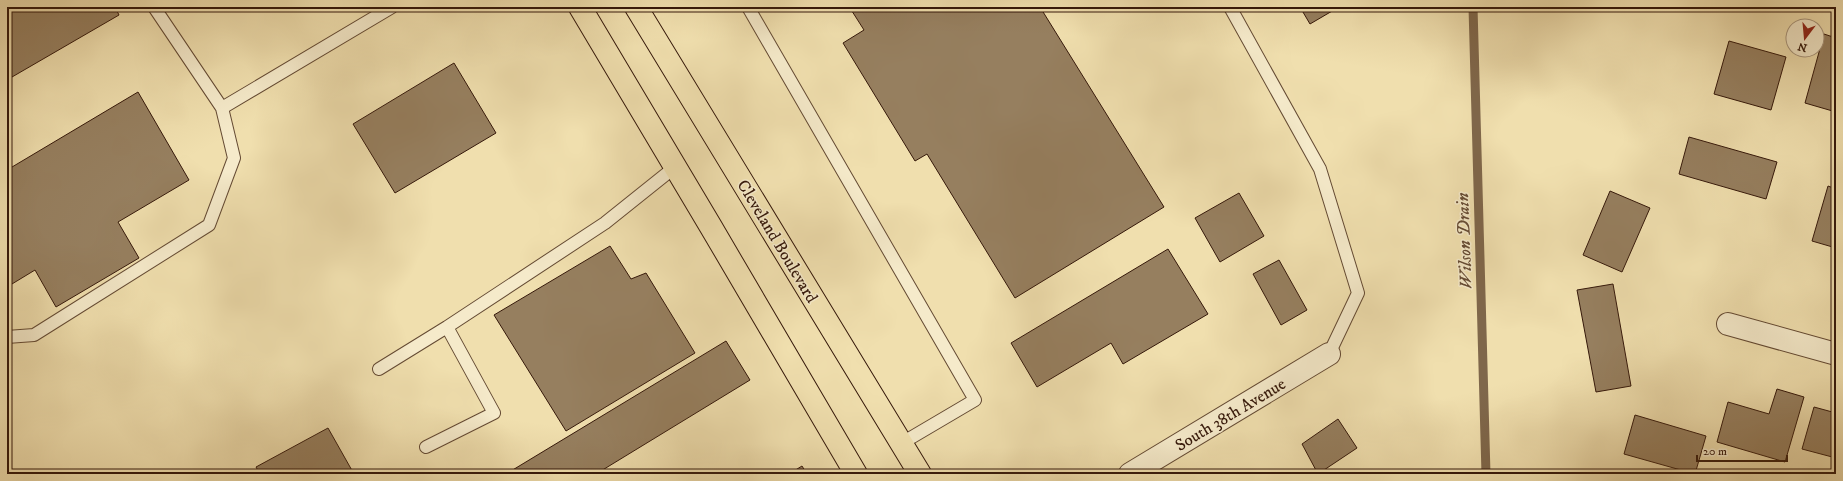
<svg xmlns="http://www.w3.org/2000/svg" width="1843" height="481" viewBox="0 0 1843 481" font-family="'IM FELL DW Pica',serif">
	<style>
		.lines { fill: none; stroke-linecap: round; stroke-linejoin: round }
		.stream { stroke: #7f674b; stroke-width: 9 }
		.building { fill: #967f5f; stroke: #35180a }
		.service-casing { stroke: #644a33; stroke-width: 14 }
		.minor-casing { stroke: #644a33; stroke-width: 24 }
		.primary-casing { stroke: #35180a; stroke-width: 24 }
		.service { stroke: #f5eaca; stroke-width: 12 }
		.minor { stroke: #f5eaca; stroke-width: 22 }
		.primary { stroke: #f0dfae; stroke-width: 22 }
		.labels { text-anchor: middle; stroke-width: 3; stroke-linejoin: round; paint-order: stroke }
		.street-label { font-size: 17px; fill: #35180a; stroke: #f5eaca }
		.water-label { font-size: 18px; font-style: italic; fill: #664c35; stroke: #f5eaca }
	</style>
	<rect width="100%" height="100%" fill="#f0dfae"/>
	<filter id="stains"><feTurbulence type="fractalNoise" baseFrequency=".005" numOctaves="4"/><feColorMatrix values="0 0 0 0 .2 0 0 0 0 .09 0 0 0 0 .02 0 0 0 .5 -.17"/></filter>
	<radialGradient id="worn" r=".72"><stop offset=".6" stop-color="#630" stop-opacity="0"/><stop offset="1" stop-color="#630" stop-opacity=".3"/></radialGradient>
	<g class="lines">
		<!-- stream -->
		<path class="stream" d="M1473,7L1486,474"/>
	</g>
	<!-- building -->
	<path class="building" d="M7,7H115L119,15L12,77L7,68Z
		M852,7H1040L1164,207L1015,298L927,154L915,161L843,43L864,30L850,8Z
		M1300,7H1339L1310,24Z
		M1824,34L1836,38V112L1805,103Z
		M1729,41L1786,57L1771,110L1714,94Z
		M454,63L496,133L395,193L353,124Z
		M138,92L189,180L118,222L139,258L56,307L35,270L7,287V170Z
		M1689,137L1777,162L1766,199L1679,174Z
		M1828,186L1836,189V248L1812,241Z
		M1610,191L1650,208L1622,272L1583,255Z
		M1239,193L1264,236L1220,262L1195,218Z
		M610,246L631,279L646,273L695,353L566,431L494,315Z
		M1168,249L1208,314L1123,364L1111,343L1037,387L1011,343Z
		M1279,260L1307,310L1281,325L1253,274Z
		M1613,284L1631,386L1596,392L1577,290Z
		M726,341L750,380L596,474H506Z
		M1777,389L1804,397L1785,462L1717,442L1728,402L1769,414Z
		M1814,407L1836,413V458L1802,449Z
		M1635,415L1706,436L1695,474L1624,454Z
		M1338,419L1357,448L1318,474L1302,444Z
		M328,428L354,474H260L256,467Z
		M802,466L807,474H789Z"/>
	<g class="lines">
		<defs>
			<path id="service" d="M154,7L222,108
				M748,7L975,400L902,443
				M1230,7L1320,169L1358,293L1329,354
				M7,337L34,335L209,225L234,158L222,108L392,7
				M379,369L447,327
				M426,447L494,413L447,327L605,223L675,167"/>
			<path id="minor" d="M1728,324L1836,354
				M1130,474L1329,354"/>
			<path id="primary" d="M580,7L711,227L856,474
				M636,7L920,474"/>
		</defs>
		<!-- service casing -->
		<use href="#service" class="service-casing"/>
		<!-- minor casing -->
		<use href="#minor" class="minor-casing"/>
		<!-- primary casing -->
		<use href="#primary" class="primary-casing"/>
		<!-- service -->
		<use href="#service" class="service"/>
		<!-- minor -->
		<use href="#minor" class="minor"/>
		<!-- primary -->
		<use href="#primary" class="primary"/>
	</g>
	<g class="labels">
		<!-- street labels -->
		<g class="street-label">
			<text transform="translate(778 241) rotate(59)" y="6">Cleveland Boulevard</text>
			<text transform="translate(1230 414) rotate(-31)" y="6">South 38th Avenue</text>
		</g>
		<!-- water labels -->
		<g class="water-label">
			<text transform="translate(1464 241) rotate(-92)" y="6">Wilson Drain</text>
		</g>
	</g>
	<!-- margin -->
	<rect width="1843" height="481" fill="none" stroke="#f0dfae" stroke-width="24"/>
	<rect x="8" y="8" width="1827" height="465" fill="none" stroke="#35180a" stroke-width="2"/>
	<rect x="12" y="12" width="1819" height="457" fill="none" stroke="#35180a"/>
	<!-- north arrow -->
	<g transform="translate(1805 38) rotate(196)"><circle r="19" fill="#f5eaca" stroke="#a8967d"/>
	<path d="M0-3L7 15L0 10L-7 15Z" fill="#8f2418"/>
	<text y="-6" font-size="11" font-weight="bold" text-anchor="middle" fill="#35180a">N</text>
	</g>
	<!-- scale -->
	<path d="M1697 455v6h90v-6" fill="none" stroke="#35180a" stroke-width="2"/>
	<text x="1703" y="455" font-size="12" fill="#35180a" stroke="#f5eaca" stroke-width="3" paint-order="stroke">20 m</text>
	<rect width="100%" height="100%" filter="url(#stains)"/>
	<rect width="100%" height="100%" fill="url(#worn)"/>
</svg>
